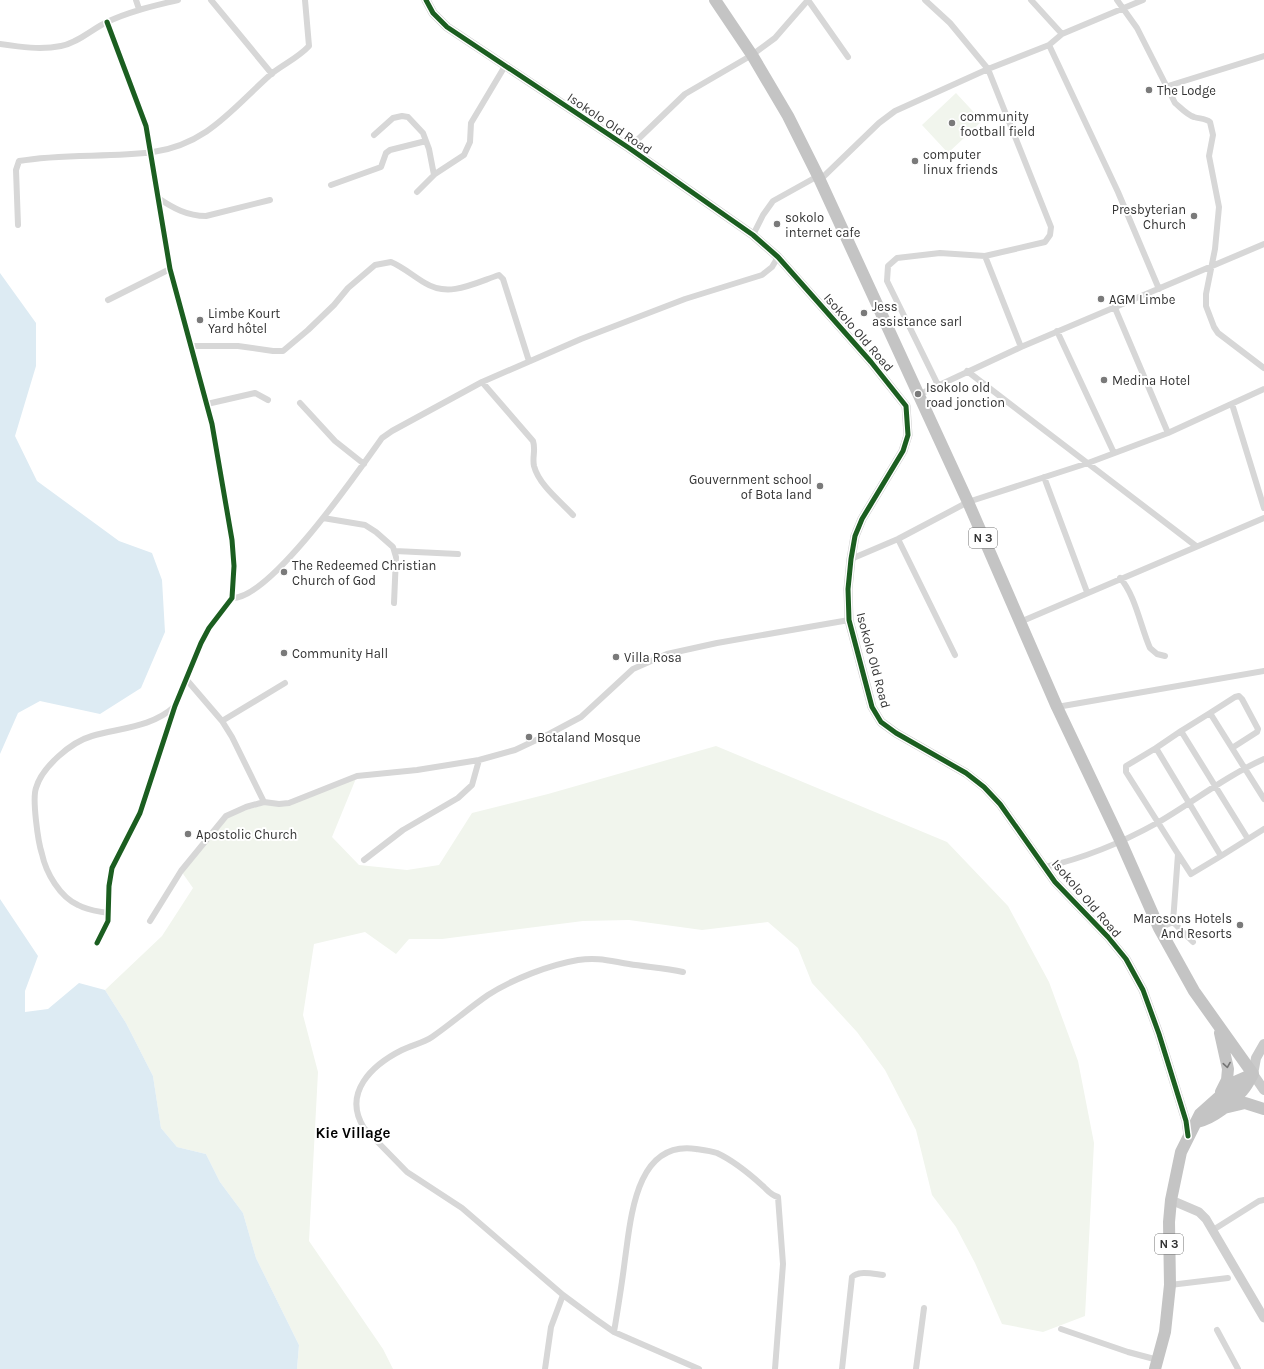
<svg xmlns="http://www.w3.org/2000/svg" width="1264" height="1369" viewBox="0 0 1264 1369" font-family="Karla,sans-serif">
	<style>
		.green { fill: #f1f5ed }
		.water { fill: #ddebf3 }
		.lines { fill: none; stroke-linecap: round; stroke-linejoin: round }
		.street { stroke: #d7d7d7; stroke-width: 6 }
		.secondary { stroke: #d0d0d0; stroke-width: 9 }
		.primary { stroke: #cacaca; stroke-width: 10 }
		.highway { stroke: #c4c4c4; stroke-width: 12 }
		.cycleway-casing { stroke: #fff; stroke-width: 8 }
		.cycleway { stroke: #1b5e20; stroke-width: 5 }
		.oneway { stroke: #747474 }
		.poi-dot { fill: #7a7a7a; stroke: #fff; stroke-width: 1.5 }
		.labels { text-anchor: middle; stroke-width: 4; stroke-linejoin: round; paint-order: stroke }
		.shield { fill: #fff; stroke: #707070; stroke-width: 1 }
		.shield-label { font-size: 12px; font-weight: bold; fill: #333 }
		.poi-label { font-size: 13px; fill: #333; stroke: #fff; text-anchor: start }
		.street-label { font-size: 13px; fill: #333; stroke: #fff }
		.quarter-label { font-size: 15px; font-weight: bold; fill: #000; stroke: #fff }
	</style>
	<rect width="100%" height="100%" fill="#fff"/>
	<!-- green -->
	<path class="green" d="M956,93L982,121L948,153L922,125Z
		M716,746L947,842L1008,906L1049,982L1078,1061L1094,1143L1085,1316L1043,1332L1002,1324L975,1263L956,1227L932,1195L916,1130L885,1070L857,1032L812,983L798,948L768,922L702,930L629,920L583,921L442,939H409L396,954L365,932L314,944L303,1015L318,1072L309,1241L383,1349L393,1369H297L299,1345L256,1258L243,1213L220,1182L206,1154L177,1147L161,1128L153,1076L126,1023L105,990L162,936L193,888L181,871L226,816L274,802L282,804L357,776L332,837L359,865L407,870L439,865L472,813L548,794Z"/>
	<!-- water -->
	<path class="water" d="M0,273L36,323V366L15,436L37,481L119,541L152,553L162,580L165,632L141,688L100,714L40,701L18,713L0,754Z
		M0,899L38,956L25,991V1012L48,1009L79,983L105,990L126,1023L153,1076L161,1128L177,1147L206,1154L220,1182L243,1213L256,1258L299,1345L297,1369H0Z"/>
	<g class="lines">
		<!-- street -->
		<path class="street" d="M136,0L139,9
			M211,0L272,74
			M808,0L848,57
			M925,0L950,23L988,69L1051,227L1050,235L1045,242L985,256
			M1031,0L1062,34
			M1117,0L1137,28L1175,103C1181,108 1187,115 1194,117C1200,119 1205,118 1210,122L1213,135L1209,156L1219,207L1215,249L1206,294V306L1214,327L1218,333L1264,368
			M0,44C20,47 41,50 61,46C78,43 92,29 107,22C130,11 154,6 178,0
			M1049,45L1118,192L1159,289
			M1168,86L1264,56
			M374,135L393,118L402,116L408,117L423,133L429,149L434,175
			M629,148L685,94L752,55L775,38L808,0
			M820,180L879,123L895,111L988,69L1049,45L1062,34L1143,0
			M331,185L381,167L386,153L390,150L426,141
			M417,192L435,174L464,155L470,142L471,123L505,66
			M158,198C173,208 187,216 206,216L270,200
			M18,225L16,170L19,161C63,153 109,158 153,152C207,144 231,110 270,75C282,65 298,58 309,46L305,0
			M753,235L763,215L773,201L818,176
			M108,300L170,269
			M1115,308L1168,433
			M1057,331L1114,453
			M190,346H238L273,351H283L308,330L334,305L348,288L375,265L391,262C403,267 413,276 425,283C449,298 475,283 499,275L503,279L529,361
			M967,371L1196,546
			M482,382L533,441C536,450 532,457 534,466C539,485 560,501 573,515
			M938,385L887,281L888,266L897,258L940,253L985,256L1021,347
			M918,395L1021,347L1264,244
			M300,403L335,441L364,464
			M207,404L255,393L268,400
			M1232,404L1264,508
			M1044,477L1087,592
			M323,518L365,525L376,532L393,547L396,557L394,603
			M898,539L955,655
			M395,551L458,554
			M851,559L898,539L968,502L1088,463L1168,433L1264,389
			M1120,578C1135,594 1141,628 1150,648L1157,654L1165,656
			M232,598C271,599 359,470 382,438L392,431L482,382L581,339L685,299L762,275L772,267L778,257
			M1020,622L1264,518
			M186,679L222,721L232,737L264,802L279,804L289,803L357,776L417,770L479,760L515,750L549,734L581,717L633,669L667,654L717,643L849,620
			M1057,707L1264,671
			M1210,713L1235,697L1239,696L1242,699L1258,729L1257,732L1232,748
			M222,721L285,683
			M1156,748L1181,731
			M1248,839L1181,731L1210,713L1264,799
			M1178,854L1191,874L1221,856
			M364,860L403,830L458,798L472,785L479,760
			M1045,867C1085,858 1121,843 1157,823C1193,802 1226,776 1264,759
			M107,913C97,911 87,910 78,905C60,897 46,873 42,854C38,842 32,799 36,788C42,767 71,742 92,736C120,728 152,727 174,707
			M150,921L181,871L226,816L246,807L264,802
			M1173,922L1178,854L1126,772V766L1156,748L1221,856L1264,829
			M1159,928L1173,922L1193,942
			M97,943L108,921L109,886L112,868L140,813L175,706L201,643L209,628L232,598L234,566L232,540L212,424L170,269L146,126L107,22
			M683,972C665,968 647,967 629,964C610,961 598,957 578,960C549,965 513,979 488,995C469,1008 451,1024 432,1037C423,1043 412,1045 402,1050C372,1065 342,1093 364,1128L407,1172L462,1208L563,1295L594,1318L614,1332L699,1369
			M1213,1230L1259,1201L1264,1200
			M1170,1285L1228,1278
			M1061,1329L1128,1352L1158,1360
			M1217,1330L1238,1369
			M614,1332C618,1308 622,1284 625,1259C631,1217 636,1140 696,1149C703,1150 711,1151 717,1153C732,1160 752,1176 764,1187C769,1192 771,1195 778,1197L783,1264L775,1369
			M545,1369L551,1327L563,1295
			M842,1369L852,1277C859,1270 874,1274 883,1275
			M916,1369L924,1308"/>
		<!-- secondary -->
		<path class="secondary" d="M426,0L433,13L447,27L629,148L753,235L778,257L871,362L906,406L908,435L903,451L862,519L855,536L851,559L848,589L849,620L872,707L881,722L896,733L966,773L984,787L1000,804L1055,882L1108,937L1126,959L1143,990L1159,1034L1186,1121L1188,1136
			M1171,1200L1199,1212L1206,1219L1264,1318"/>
		<!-- primary -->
		<path class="primary" d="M1264,1044L1256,1058L1253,1074L1264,1090"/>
		<!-- highway -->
		<path class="highway" d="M715,0L752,55L788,116L818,176L968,502L1057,707L1121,842L1159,928L1194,991L1253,1074
			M1220,1033L1228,1069L1227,1080L1221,1092
			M1224,1108L1245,1103L1264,1109
			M1197,1122C1213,1119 1232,1103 1243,1090C1247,1086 1250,1079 1253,1074
			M1155,1369L1165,1332L1170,1285L1169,1222L1171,1200L1181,1152L1200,1114L1237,1081L1253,1074"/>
		<defs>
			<path id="cycleway" d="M426,0L433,13L447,27L629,148L753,235L778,257L871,362L906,406L908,435L903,451L862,519L855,536L851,559L848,589L849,620L872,707L881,722L896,733L966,773L984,787L1000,804L1055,882L1108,937L1126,959L1143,990L1159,1034L1186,1121L1188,1136
				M97,943L108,921L109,886L112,868L140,813L175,706L201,643L209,628L232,598L234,566L232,540L212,424L170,269L146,126L107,22"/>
		</defs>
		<!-- cycleway casing -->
		<use href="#cycleway" class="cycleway-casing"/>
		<!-- cycleway -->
		<use href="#cycleway" class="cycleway"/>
	</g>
	<!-- one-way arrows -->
	<defs><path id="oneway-chevron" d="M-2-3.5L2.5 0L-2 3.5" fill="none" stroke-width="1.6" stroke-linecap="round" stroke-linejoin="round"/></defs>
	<use class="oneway" href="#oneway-chevron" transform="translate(1227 1065) rotate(81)"/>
	<!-- markers -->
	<g class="poi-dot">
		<circle cx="1149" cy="90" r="4"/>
		<circle cx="952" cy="123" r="4"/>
		<circle cx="915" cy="161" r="4"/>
		<circle cx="1194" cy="216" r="4"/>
		<circle cx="777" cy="224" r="4"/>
		<circle cx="1101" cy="299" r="4"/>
		<circle cx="864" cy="313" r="4"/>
		<circle cx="200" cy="320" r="4"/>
		<circle cx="1104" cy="380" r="4"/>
		<circle cx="918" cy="394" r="4"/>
		<circle cx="820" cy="486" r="4"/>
		<circle cx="284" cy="572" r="4"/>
		<circle cx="284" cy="653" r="4"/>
		<circle cx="616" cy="657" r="4"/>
		<circle cx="529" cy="737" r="4"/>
		<circle cx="188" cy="834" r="4"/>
		<circle cx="1240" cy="925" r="4"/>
	</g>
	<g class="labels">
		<!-- shield labels -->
		<g class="shield">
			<rect x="969" y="528" width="28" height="20" rx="3"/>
			<rect x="1155" y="1234" width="28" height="20" rx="3"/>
		</g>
		<g class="shield-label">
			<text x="983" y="542">N 3</text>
			<text x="1169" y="1248">N 3</text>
		</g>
		<!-- poi labels -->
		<g class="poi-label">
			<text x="1157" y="95">The Lodge</text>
			<text x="960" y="121">community<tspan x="960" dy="15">football field</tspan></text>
			<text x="923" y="159">computer<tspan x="923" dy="15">linux friends</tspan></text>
			<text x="1186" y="214" text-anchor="end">Presbyterian<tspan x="1186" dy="15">Church</tspan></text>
			<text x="785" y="222">sokolo<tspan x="785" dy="15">internet cafe</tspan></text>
			<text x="1109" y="304">AGM Limbe</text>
			<text x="872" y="311">Jess<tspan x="872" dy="15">assistance sarl</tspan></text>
			<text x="208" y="318">Limbe Kourt<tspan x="208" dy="15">Yard hôtel</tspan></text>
			<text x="1112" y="385">Medina Hotel</text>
			<text x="926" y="392">Isokolo old<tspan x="926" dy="15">road jonction</tspan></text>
			<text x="812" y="484" text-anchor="end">Gouvernment school<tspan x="812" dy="15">of Bota land</tspan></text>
			<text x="292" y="570">The Redeemed Christian<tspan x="292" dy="15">Church of God</tspan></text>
			<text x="292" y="658">Community Hall</text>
			<text x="624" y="662">Villa Rosa</text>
			<text x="537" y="742">Botaland Mosque</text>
			<text x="196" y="839">Apostolic Church</text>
			<text x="1232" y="923" text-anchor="end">Marcsons Hotels<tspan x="1232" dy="15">And Resorts</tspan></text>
		</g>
		<!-- street labels -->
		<g class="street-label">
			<text transform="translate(610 123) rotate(34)" y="5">Isokolo Old Road</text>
			<text transform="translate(859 332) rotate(49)" y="5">Isokolo Old Road</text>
			<text transform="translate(874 660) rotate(75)" y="5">Isokolo Old Road</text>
			<text transform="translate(1087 898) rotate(49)" y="5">Isokolo Old Road</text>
		</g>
		<!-- quarter labels -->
		<g class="quarter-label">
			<text x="353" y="1138">Kie Village</text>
		</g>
	</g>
</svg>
